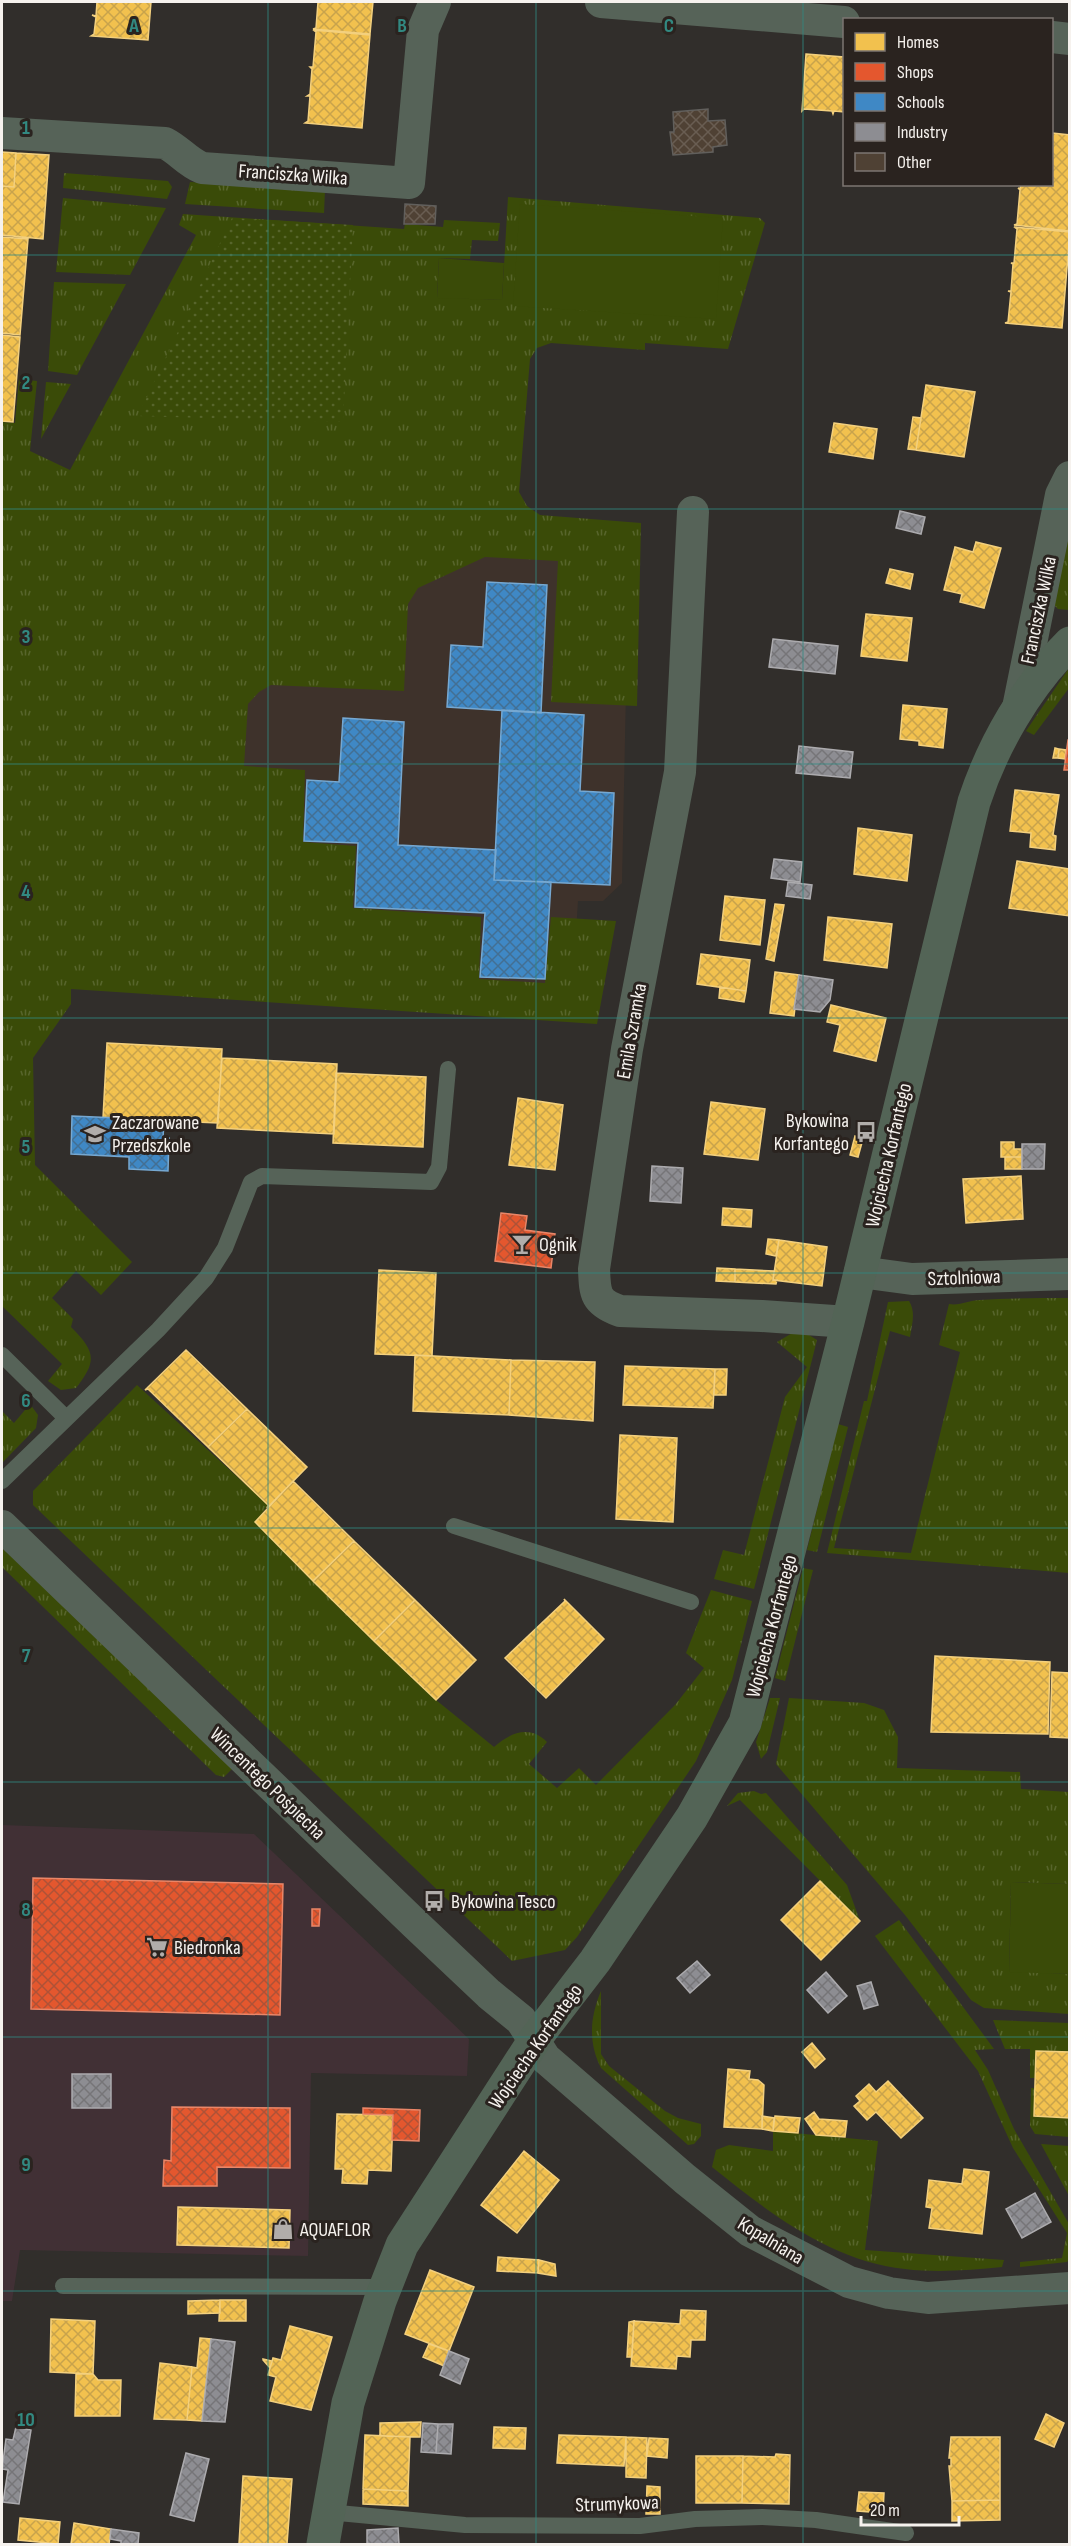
<svg xmlns="http://www.w3.org/2000/svg" width="1071" height="2546" viewBox="0 0 1071 2546" font-family="'Sofia Sans Condensed',sans-serif">
	<style>
		.commercial { fill: #413035 }
		.built { fill: #3e322b }
		.grass { fill: url(#grass-tufts) }
		.park { fill: url(#park-dots) }
		.pitch { fill: #3a4b08 }
		.homes { fill: url(#homes-cross-hatch); stroke: #f3d07e; stroke-width: 1.5 }
		.shops { fill: url(#shops-cross-hatch); stroke: #e98668; stroke-width: 1.5 }
		.schools { fill: url(#schools-cross-hatch); stroke: #76a8d1; stroke-width: 1.5 }
		.industry { fill: url(#industry-cross-hatch); stroke: #acabae; stroke-width: 1.5 }
		.building { fill: url(#building-cross-hatch); stroke: #615f5c; stroke-width: 1.5 }
		.lines { fill: none; stroke-linecap: round; stroke-linejoin: round }
		.lane { stroke: #566358; stroke-width: 16 }
		.street { stroke: #566358; stroke-width: 32 }
		.secondary { stroke: #536456; stroke-width: 33 }
		.grid { fill: none; stroke: #328981; stroke-width: 1.5; stroke-opacity: 0.55 }
		.labels { text-anchor: middle; stroke-width: 6; stroke-linejoin: round; paint-order: stroke }
		.street-label { font-size: 20px; fill: #f6f2ee; stroke: #2a231f }
		.poi-label { font-size: 20px; fill: #f6f2ee; stroke: #2a231f; text-anchor: start }
		.grid-label { font-size: 20px; text-anchor: middle; font-weight: bold; fill: #328981; stroke: #2a231f; stroke-width: 6; stroke-linejoin: round; paint-order: stroke }
	</style>
	<defs>
		<pattern id="grass-tufts" width="24" height="20" patternUnits="userSpaceOnUse" patternTransform="scale(1.5)"><rect width="24" height="20" fill="#3a4b08"/><path d="M3 7l-1-3M5 7V3M7 7l1-3M15 17l-1-3M17 17v-4M19 17l1-3" fill="none" stroke="#57652c"/></pattern>
		<pattern id="park-dots" width="8" height="8" patternUnits="userSpaceOnUse" patternTransform="scale(1.5)"><rect width="8" height="8" fill="#3a4b08"/><path d="M2 2h.1M6 6h.1" fill="none" stroke="#57652c" stroke-width="1.8" stroke-linecap="round"/></pattern>
		<pattern id="homes-cross-hatch" width="8" height="8" patternUnits="userSpaceOnUse" patternTransform="scale(1.5)"><rect width="8" height="8" fill="#f2c14e"/><path d="M0 0l8 8M0 8l8-8" fill="none" stroke="#c8a34c"/></pattern>
		<pattern id="shops-cross-hatch" width="8" height="8" patternUnits="userSpaceOnUse" patternTransform="scale(1.5)"><rect width="8" height="8" fill="#e4572e"/><path d="M0 0l8 8M0 8l8-8" fill="none" stroke="#ae5237"/></pattern>
		<pattern id="schools-cross-hatch" width="8" height="8" patternUnits="userSpaceOnUse" patternTransform="scale(1.5)"><rect width="8" height="8" fill="#3f88c5"/><path d="M0 0l8 8M0 8l8-8" fill="none" stroke="#436f93"/></pattern>
		<pattern id="industry-cross-hatch" width="8" height="8" patternUnits="userSpaceOnUse" patternTransform="scale(1.5)"><rect width="8" height="8" fill="#8d8d92"/><path d="M0 0l8 8M0 8l8-8" fill="none" stroke="#767578"/></pattern>
		<pattern id="building-cross-hatch" width="8" height="8" patternUnits="userSpaceOnUse" patternTransform="scale(1.5)"><rect width="8" height="8" fill="#4f4134"/><path d="M0 0l8 8M0 8l8-8" fill="none" stroke="#695d52"/></pattern>
	</defs>
	<rect width="100%" height="100%" fill="#312e2b"/>
	<!-- commercial -->
	<path class="commercial" d="M2,1825L254,1834L469,2039L467,2076L311,2073L308,2256L20,2250L12,2301H2Z"/>
	<!-- built -->
	<path class="built" d="M629,547L622,883L603,901H578L573,980L533,999L69,975L19,785L483,549Z"/>
	<!-- grass -->
	<path class="grass" d="M64,173L168,181L172,187L167,199L63,188Z
		M190,182L325,190L324,213L185,204Z
		M508,197L760,218L765,223L728,349L645,343V350L551,343L537,348L530,359L519,492L527,506L540,515L641,523L637,706L551,702L558,561L485,557L418,588L408,604L404,691L271,685L259,692L248,704L244,766L305,770L303,842L356,846L353,908L481,917L479,979L545,983L551,917L616,921L597,1024L71,989V1004L33,1058L35,1165L132,1262L101,1295L76,1271L52,1298L73,1319L71,1327C96,1352 97,1361 76,1388L61,1390L48,1381L62,1364L2,1306V422L15,423L19,379L37,381L30,451L70,470L196,235L179,225L183,214L404,229L405,224L443,227L444,220L500,223L498,241L472,240L470,259L439,258L437,297L502,300Z
		M63,198L166,208L130,275L56,272Z
		M54,282L126,284L77,375L48,371Z
		M46,382L71,384L41,439Z
		M1069,496V610L1058,609L1050,601Z
		M1069,668V688L1034,735L1026,731Z
		M1069,1298V1573L827,1553L864,1401H867L888,1302L909,1301C916,1312 912,1324 910,1337L890,1331L834,1548L911,1553L960,1352L939,1345L949,1304C960,1306 969,1300 980,1300C1010,1298 1040,1298 1069,1298Z
		M794,1332L809,1335L817,1340L754,1589L714,1579L723,1550L744,1555L785,1397L807,1367L777,1342Z
		M137,1385L268,1505L256,1522L436,1700L494,1747C511,1732 530,1725 547,1742L529,1764L557,1788L579,1768L596,1785L675,1705L704,1668L686,1653L711,1590L752,1601L732,1680L696,1761L577,1937L565,1950L512,1961L33,1505V1491Z
		M30,1404L38,1415L36,1428L2,1463V1411L14,1423Z
		M838,1424L848,1427L817,1552L807,1550Z
		M2,1549L7,1551L232,1769L224,1777L216,1775L2,1567Z
		M803,1568L813,1570L785,1681L775,1678Z
		M770,1698H780L767,1752L761,1759L756,1742Z
		M789,1698L864,1703L884,1710L898,1737L897,1768L1020,1772L1021,1789L1069,1792V1884L1011,1882L1009,1971L1069,1974V2014L984,2008L971,2000L905,1915L776,1764Z
		M754,1791L761,1794L766,1793L847,1885L860,1921L740,1800L727,1806L738,1793Z
		M899,1920L994,2049L975,2050L988,2070L1014,2129L1069,2224V2259L1067,2262L1020,2267V2262L1062,2258L1067,2233L1013,2148L978,2071L875,1936Z
		M601,1991V2054L609,2066L665,2111L678,2118L701,2124V2136L694,2144L688,2145L601,2068C588,2042 590,2017 601,1991Z
		M993,2020L1069,2023V2052L1036,2051L1035,2078H1030V2049H1005Z
		M1031,2088H1034V2116L1069,2118V2137L1035,2134L1030,2126Z
		M773,2131L878,2141L865,2250L1004,2260L1002,2267C970,2270 938,2273 905,2269C831,2261 768,2212 712,2167L716,2150L729,2145L773,2151Z
		M1041,2144L1069,2146V2196Z"/>
	<!-- park -->
	<path class="park" d="M232,218L353,225L343,422L138,416Z"/>
	<!-- pitch -->
	<path class="pitch" d="M520,204L723,218L716,319L513,306Z
		M439,258L504,263L502,300L437,298Z
		M1011,1882L1069,1884V1974L1009,1972Z"/>
	<!-- homes -->
	<path class="homes" d="M97,2H151L148,40L91,36L94,34L96,17L92,15L96,16Z
		M318,2H373L370,34L313,29L316,28Z
		M313,30L370,35L362,128L305,123L308,121L310,96H307L310,94L312,69L310,67H313L316,32Z
		M806,54L844,57V112L834,111L833,114L832,111L804,109L802,111Z
		M1052,133L1070,135V231L1014,225L1017,224L1020,190L1018,188L1020,189L1021,184H1052Z
		M2,152L16,153L14,187L2,186Z
		M16,153L49,155L43,239L2,235V186L14,187Z
		M1014,227L1070,232L1062,328L1005,323L1008,322L1011,292L1008,291H1011L1013,264L1011,263H1014L1017,229Z
		M2,237L28,239L20,335L2,333Z
		M2,335L20,337L13,422L2,421Z
		M926,385L975,392L964,457L916,450Z
		M913,417L921,418L916,450L908,449Z
		M834,423L877,429L873,459L829,452Z
		M976,542L1001,548L984,608L960,602L962,594L944,590L955,547L973,552Z
		M890,569L913,574L910,589L886,583Z
		M866,614L912,618L907,661L861,656Z
		M903,705L947,709L943,748L919,745V741L900,739Z
		M1055,748L1059,749L1058,758H1053Z
		M1059,749L1066,750L1065,759L1058,758Z
		M1015,790L1059,795L1053,835L1056,836L1055,850L1030,847L1031,833L1010,831Z
		M858,828L912,835L907,881L854,874Z
		M1017,861L1069,869L1070,916L1009,908Z
		M725,896L765,900L760,945L720,940Z
		M775,904L784,905L774,961L766,959Z
		M828,917L892,924L887,968L824,960Z
		M701,954L750,960L746,991L697,984Z
		M775,972L799,975L794,1016L770,1013Z
		M720,987L746,991L744,1002L719,998Z
		M831,1005L886,1018L876,1061L834,1051L840,1025L827,1022Z
		M107,1043L222,1049L218,1123L103,1118Z
		M222,1058L337,1064L334,1134L217,1128Z
		M336,1073L426,1077L423,1147L333,1143Z
		M518,1098L563,1105L555,1170L509,1165Z
		M711,1102L765,1109L758,1160L704,1154Z
		M855,1136L863,1139L858,1157L850,1155Z
		M1001,1142H1014V1149H1022V1157H1001Z
		M1005,1157H1022V1169H1005Z
		M1021,1176L1023,1219L966,1223L963,1179Z
		M723,1208L752,1210L751,1227L722,1225Z
		M768,1239L779,1240L776,1256L766,1254Z
		M779,1240L827,1247L822,1286L773,1280Z
		M717,1268L735,1269V1282L716,1281Z
		M735,1269L774,1271L773,1280H777L776,1284L735,1282Z
		M379,1270L436,1273L432,1356L375,1354Z
		M186,1350L247,1409L208,1447L148,1389L145,1390Z
		M415,1355L511,1360L509,1415L413,1411Z
		M511,1360L595,1362L593,1421L509,1415Z
		M625,1366L715,1369L713,1408L623,1405Z
		M715,1369H727L726,1395H714Z
		M247,1409L307,1467L267,1508L268,1505L208,1447Z
		M620,1435L677,1438L673,1522L616,1519Z
		M293,1481L354,1541L313,1581L255,1522Z
		M354,1541L415,1600L374,1641L313,1581Z
		M564,1599L604,1639L546,1698L505,1658L565,1601Z
		M415,1600L476,1660L436,1700L374,1641Z
		M935,1656L1050,1662L1048,1734L931,1732Z
		M1052,1672L1070,1673V1738L1050,1737Z
		M820,1881L860,1921L821,1960L781,1920Z
		M812,2043L825,2059L815,2068L802,2052Z
		M1036,2051L1070,2052V2118L1034,2116Z
		M728,2069L750,2071L749,2079L758,2080L764,2085L762,2129L724,2127Z
		M888,2081L923,2118L901,2138L876,2112L867,2120L854,2106L860,2101L856,2096L869,2084L876,2092Z
		M814,2112L819,2119L847,2121L845,2137L816,2135L805,2119Z
		M337,2114L393,2115L391,2171L368,2170L367,2184L342,2183L343,2169H335Z
		M762,2116L774,2118L773,2131L762,2129Z
		M775,2116L800,2118L798,2133L773,2131Z
		M524,2151L559,2180L517,2233L481,2205Z
		M964,2169L989,2172L982,2234L929,2228L932,2208L926,2207L929,2180L962,2184Z
		M178,2207L290,2210L289,2248L177,2245Z
		M498,2257L539,2260L538,2273L497,2271Z
		M539,2260L555,2264L556,2276L538,2273Z
		M430,2270L474,2287L449,2351L405,2334Z
		M220,2300V2313L188,2314V2301Z
		M220,2300H246V2321H219Z
		M681,2310L706,2311L705,2340H691L690,2357L677,2356L676,2369L631,2366L634,2321L680,2324Z
		M51,2319L95,2321L93,2374L50,2372Z
		M634,2321L632,2357H627L629,2322Z
		M290,2326L332,2337L311,2410L270,2401L276,2377L268,2375L270,2368L273,2358L281,2360Z
		M200,2338L211,2339L202,2421L187,2420L192,2367L197,2368Z
		M429,2344L449,2351L444,2366L423,2357Z
		M263,2359L272,2361L270,2368L263,2360Z
		M160,2363L192,2367L187,2420L154,2419Z
		M76,2374H93L98,2380H121L120,2416H75Z
		M1046,2414L1064,2423L1054,2447L1035,2439Z
		M421,2422L420,2437L380,2436V2423Z
		M494,2427L526,2428L525,2449L493,2448Z
		M365,2435L410,2437L408,2491L363,2489Z
		M559,2435L626,2437L624,2466L557,2463Z
		M626,2437L647,2438L646,2478L626,2477Z
		M951,2437H1000V2500L952,2501L949,2466H951V2458H949Z
		M649,2438L668,2439L667,2458L647,2456Z
		M776,2454L790,2455L789,2504L742,2503L743,2456L775,2457Z
		M696,2456H743L742,2503H696Z
		M243,2476L292,2479L287,2544H239Z
		M647,2486L660,2487V2514H646Z
		M363,2489L408,2491V2506L363,2504Z
		M859,2492L884,2493L883,2513L857,2511Z
		M1000,2500V2520L952,2521V2501Z
		M20,2518L60,2522L58,2544L18,2540Z
		M74,2523L111,2529L109,2544H71Z"/>
	<!-- shops -->
	<path class="shops" d="M1068,740H1070V770H1064Z
		M501,1213L527,1216L525,1230L555,1234L551,1268L495,1261Z
		M33,1878L283,1884L280,2015L31,2009Z
		M312,1909H320L319,1926H312Z
		M172,2107L290,2108V2168L217,2167V2186H163L164,2160L171,2161Z
		M363,2108L420,2110L419,2141L392,2140L393,2115L363,2114Z"/>
	<!-- schools -->
	<path class="schools" d="M487,582L547,585L541,713L447,707L451,645L483,647Z
		M502,710L584,715L580,791L614,793L610,885L494,880Z
		M343,718L404,722L398,845L496,850L494,880L551,882L545,979L480,977L485,913L355,907L358,843L304,841L307,780L339,782Z
		M72,1116L164,1120L163,1138H169L168,1171L129,1169V1157L71,1154Z"/>
	<!-- industry -->
	<path class="industry" d="M900,511L925,517L921,534L896,528Z
		M773,639L838,646L835,674L769,667Z
		M799,746L853,752L850,778L796,773Z
		M774,859L802,862L800,882L771,878Z
		M788,882L812,885L810,899L786,896Z
		M799,975L833,980L830,1000L820,1012L794,1009Z
		M1022,1144H1045L1044,1169H1022Z
		M652,1166L683,1168L681,1203L650,1201Z
		M697,1961L710,1975L690,1993L677,1978Z
		M826,1972L847,1996L828,2013L807,1990Z
		M871,1982L878,2005L864,2009L857,1986Z
		M72,2074H111V2108H72Z
		M1035,2193L1051,2222L1022,2238L1006,2209Z
		M211,2339L235,2342L225,2422L202,2421Z
		M449,2351L469,2359L460,2384L440,2375Z
		M423,2423L438,2424L436,2453L421,2452Z
		M438,2424H453L451,2454L436,2453Z
		M16,2427L31,2430L19,2504L3,2502L8,2470L2,2469L6,2439L13,2440Z
		M186,2453L209,2459L194,2521L170,2515Z
		M398,2528L399,2544H367V2530Z
		M111,2529L139,2533L138,2544H121V2541L110,2539Z"/>
	<!-- building -->
	<path class="building" d="M708,109V121L725,120L727,145L713,147V152L673,155L670,132H674L673,112Z
		M405,204L436,206L435,224H404Z"/>
	<g class="lines">
		<!-- lane -->
		<path class="lane" d="M2,1355L66,1418
			M2,1481L158,1330L206,1278L225,1248L251,1182L262,1176L431,1182L439,1167L448,1069
			M454,1526L691,1602
			M63,2286L385,2287
			M328,2512L465,2525L640,2526L695,2519L762,2517L816,2520L906,2533"/>
		<!-- street -->
		<path class="street" d="M601,2L844,22
			M1052,37L1070,39
			M2,133L165,143C179,150 187,162 202,168L409,183L423,30L435,2
			M693,512L680,772L627,1049L594,1269C595,1294 595,1302 620,1311L762,1316L848,1322
			M1018,708L1061,495L1070,477
			M860,1272L912,1279L1070,1274
			M2,1526L415,1924L489,1994L521,2020L545,2058L685,2179L750,2231L849,2282L889,2293L928,2298L1070,2288"/>
		<!-- secondary -->
		<path class="secondary" d="M323,2544L348,2403L380,2301L402,2245L535,2039L595,1961L692,1817L745,1723L848,1322L974,802C993,744 1026,687 1070,643"/>
	</g>
	<!-- grid -->
	<path class="grid" d="M268,2V2544M536,2V2544M803,2V2544M2,255H1070M2,509H1070M2,764H1070M2,1018H1070M2,1273H1070M2,1528H1070M2,1782H1070M2,2037H1070M2,2291H1070"/>
	<!-- icons -->
	<defs>
		<symbol id="bus-bare" viewBox="-9 -9 18 18"><path d="M-5-6H5V4H4V6H2V4H-2V6H-4V4H-5ZM-3.5-4V0h7V-4ZM-3.5 1.2v1.5H-2V1.2ZM2 1.2v1.5H3.5V1.2Z" fill="#b1adaa" stroke="#2a231f" stroke-width="2.5" paint-order="stroke"/></symbol>
		<symbol id="school-bare" viewBox="-9 -9 18 18"><path d="M0-5L7-2L0 1L-7-2ZM-4 1L0 2.5L4 1V4Q0 6-4 4Z" fill="#b1adaa" stroke="#2a231f" stroke-width="2.5" paint-order="stroke"/></symbol>
		<symbol id="bar-bare" viewBox="-9 -9 18 18"><path d="M-6-5H6L.8 .8V4.5H3.5V6h-7V4.5H-.8V.8Z" fill="#b1adaa" stroke="#2a231f" stroke-width="2.5" paint-order="stroke"/></symbol>
		<symbol id="supermarket-bare" viewBox="-9 -9 18 18"><path d="M-6-5.5h2.5l.6 2H6L4.5 2H-2.5L-4.4-4H-6ZM-1.5 3.2a1.3 1.3 0 1 0 .1 0ZM3 3.2a1.3 1.3 0 1 0 .1 0Z" fill="#b1adaa" stroke="#2a231f" stroke-width="2.5" paint-order="stroke"/></symbol>
		<symbol id="shop-bare" viewBox="-9 -9 18 18"><path d="M-5-2.5h2.3a2.7 3.5 0 0 1 5.4 0H5L5.5 6h-11ZM-1.5-2.5h3a1.5 2.3 0 0 0-3 0Z" fill="#b1adaa" stroke="#2a231f" stroke-width="2.5" paint-order="stroke"/></symbol>
	</defs>
	<g fill-rule="evenodd">
		<use href="#bus-bare" x="851" y="1117" width="30" height="30"/>
		<use href="#school-bare" x="80" y="1119" width="30" height="30"/>
		<use href="#bar-bare" x="507" y="1229" width="30" height="30"/>
		<use href="#bus-bare" x="419" y="1886" width="30" height="30"/>
		<use href="#supermarket-bare" x="142" y="1932" width="30" height="30"/>
		<use href="#shop-bare" x="268" y="2214" width="30" height="30"/>
	</g>
	<g class="labels">
		<!-- street labels -->
		<g class="street-label">
			<text transform="translate(293 174) rotate(4)" y="7">Franciszka Wilka</text>
			<text transform="translate(1038 610) rotate(-78)" y="7">Franciszka Wilka</text>
			<text transform="translate(631 1031) rotate(-80)" y="7">Emila Szramka</text>
			<text transform="translate(888 1155) rotate(-77)" y="7">Wojciecha Korfantego</text>
			<text transform="translate(964 1277) rotate(-2)" y="7">Sztolniowa</text>
			<text transform="translate(771 1626) rotate(-75)" y="7">Wojciecha Korfantego</text>
			<text transform="translate(268 1783) rotate(44)" y="7">Wincentego Pośpiecha</text>
			<text transform="translate(535 2046) rotate(-55)" y="7">Wojciecha Korfantego</text>
			<text transform="translate(771 2240) rotate(31)" y="7">Kopalniana</text>
			<text transform="translate(617 2503) rotate(-2)" y="7">Strumykowa</text>
		</g>
		<!-- poi labels -->
		<g class="poi-label">
			<text x="849" y="1127" text-anchor="end">Bykowina<tspan x="849" dy="23">Korfantego</tspan></text>
			<text x="112" y="1129">Zaczarowane<tspan x="112" dy="23">Przedszkole</tspan></text>
			<text x="539" y="1251">Ognik</text>
			<text x="451" y="1908">Bykowina Tesco</text>
			<text x="174" y="1954">Biedronka</text>
			<text x="300" y="2236">AQUAFLOR</text>
		</g>
	</g>
	<g class="grid-label">
		<text x="134" y="32">A</text>
		<text x="402" y="32">B</text>
		<text x="669" y="32">C</text>
		<text x="26" y="134">1</text>
		<text x="26" y="389">2</text>
		<text x="26" y="643">3</text>
		<text x="26" y="898">4</text>
		<text x="26" y="1153">5</text>
		<text x="26" y="1407">6</text>
		<text x="26" y="1662">7</text>
		<text x="26" y="1916">8</text>
		<text x="26" y="2171">9</text>
		<text x="26" y="2426">10</text>
	</g>
	<!-- border -->
	<rect width="1071" height="2546" fill="none" stroke="#f6f2ee" stroke-width="6"/>
	<!-- legend -->
	<rect x="843" y="18" width="210" height="168" fill="#2a231f" stroke="#7c7672" stroke-width="1.5"/>
	<rect x="855" y="33" width="30" height="18" fill="#f2c14e" stroke="#7c7672" stroke-width="1.5"/>
	<text x="897" y="48" font-size="18" fill="#f6f2ee">Homes</text>
	<rect x="855" y="63" width="30" height="18" fill="#e4572e" stroke="#7c7672" stroke-width="1.5"/>
	<text x="897" y="78" font-size="18" fill="#f6f2ee">Shops</text>
	<rect x="855" y="93" width="30" height="18" fill="#3f88c5" stroke="#7c7672" stroke-width="1.5"/>
	<text x="897" y="108" font-size="18" fill="#f6f2ee">Schools</text>
	<rect x="855" y="123" width="30" height="18" fill="#8d8d92" stroke="#7c7672" stroke-width="1.5"/>
	<text x="897" y="138" font-size="18" fill="#f6f2ee">Industry</text>
	<rect x="855" y="153" width="30" height="18" fill="#4f4134" stroke="#7c7672" stroke-width="1.5"/>
	<text x="897" y="168" font-size="18" fill="#f6f2ee">Other</text>
	<!-- scale -->
	<path d="M861 2516v9h98v-9" fill="none" stroke="#f6f2ee" stroke-width="3"/>
	<text x="870" y="2516" font-size="18" fill="#f6f2ee" stroke="#2a231f" stroke-width="4.5" paint-order="stroke">20 m</text>
</svg>
